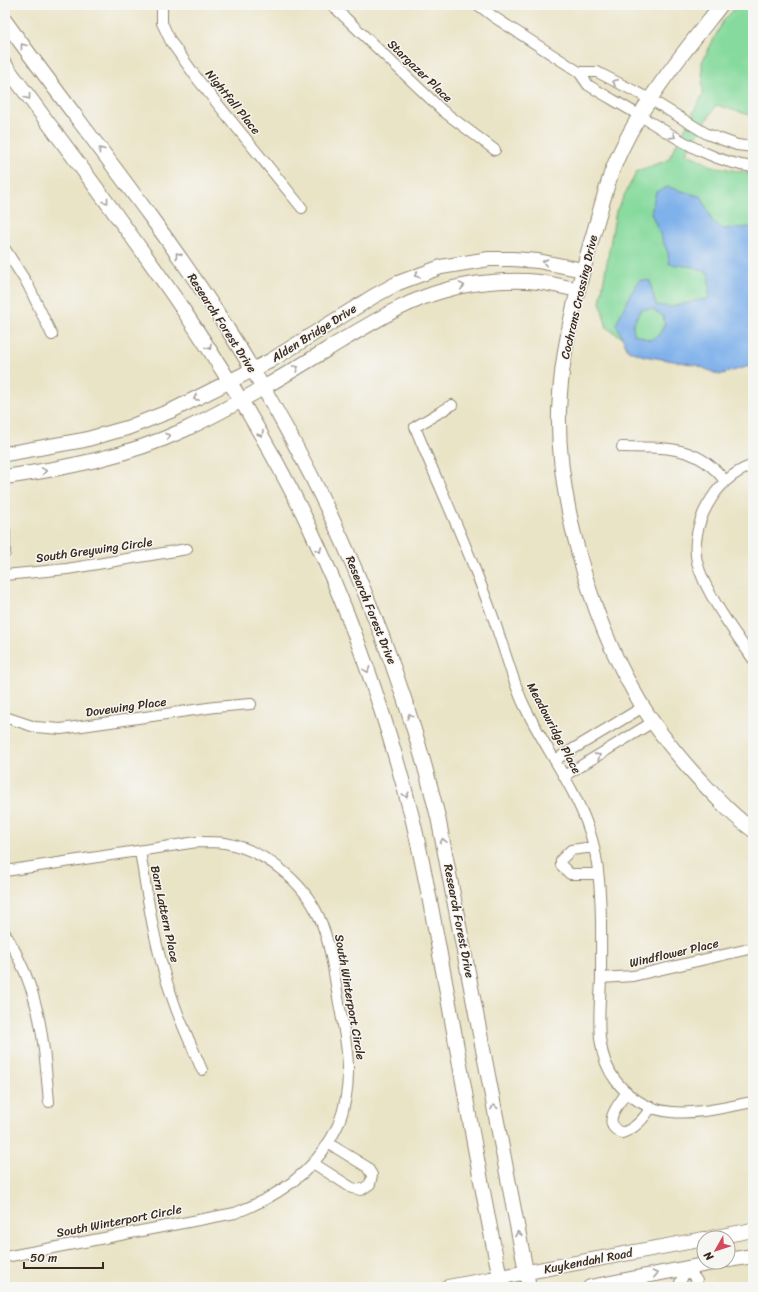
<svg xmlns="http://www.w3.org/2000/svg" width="758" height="1292" viewBox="0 0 758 1292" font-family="Sriracha,sans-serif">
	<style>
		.green { fill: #86da9d; stroke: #60825e }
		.water { fill: #7fb1eb; stroke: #5d6e84; fill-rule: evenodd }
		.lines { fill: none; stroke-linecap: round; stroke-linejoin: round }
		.street-casing { stroke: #928772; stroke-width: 12 }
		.secondary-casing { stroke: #928772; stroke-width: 16 }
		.street { stroke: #fff; stroke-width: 10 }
		.secondary { stroke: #fff; stroke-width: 14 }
		.oneway { stroke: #a79f9a }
		.labels { text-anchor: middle; stroke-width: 3; stroke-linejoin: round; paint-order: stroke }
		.street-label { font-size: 12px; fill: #3b2a1e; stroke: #f6f6f2 }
	</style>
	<rect width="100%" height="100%" fill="#f6f6f2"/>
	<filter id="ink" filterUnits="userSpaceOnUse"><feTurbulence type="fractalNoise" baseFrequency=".025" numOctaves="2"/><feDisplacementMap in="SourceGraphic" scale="8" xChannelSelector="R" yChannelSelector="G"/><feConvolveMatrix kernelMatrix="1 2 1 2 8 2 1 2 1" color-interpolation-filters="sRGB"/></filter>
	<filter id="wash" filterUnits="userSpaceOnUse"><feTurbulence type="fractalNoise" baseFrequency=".012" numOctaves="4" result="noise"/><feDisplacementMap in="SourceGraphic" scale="16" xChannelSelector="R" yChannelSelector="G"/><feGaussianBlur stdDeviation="0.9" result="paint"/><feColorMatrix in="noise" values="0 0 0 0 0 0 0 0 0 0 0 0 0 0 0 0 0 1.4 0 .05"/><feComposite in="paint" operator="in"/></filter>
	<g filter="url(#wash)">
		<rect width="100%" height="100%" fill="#eae4c7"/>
		<!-- green -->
		<path class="green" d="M738,5H753V116L716,105L686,153L712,166L753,174V298L654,346L631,343L607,328L600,302L616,211L637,171L668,160L703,94L702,62L723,21Z"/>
		<!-- water -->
		<path class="water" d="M668,187L702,197L712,221L723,229L753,227V315L750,327L753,332V365L719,375L697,365L644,356L628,350L616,324L631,293L640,280L650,281L656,305L670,307L709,298V274L695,267L669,264L668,253L651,213L656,192ZM641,309H652L663,316L665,323L659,335L650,340L634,334L633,325Z"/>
	</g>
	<g filter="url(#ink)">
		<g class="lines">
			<defs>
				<path id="street" d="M162,5V23L171,42L199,81L302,208
					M332,5L443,111L495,150
					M478,5L494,17L579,72L588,85C606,96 624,106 642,117C677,138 711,162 753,167
					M579,72H597L650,99L707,134L737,145L753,147
					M5,249L28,285L52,335
					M452,405L415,427C435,477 458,525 477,575C485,595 493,615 499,635C507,657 513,681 523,703C545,750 580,792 593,843C603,881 601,938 601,978C600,1013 593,1051 616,1081C653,1128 703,1111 753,1102
					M622,447C664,448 697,444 725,481
					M753,465C731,473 718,486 707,506C698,522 693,544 697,562C705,593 735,633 753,659
					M5,531V553
					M5,575L67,569L187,549
					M5,717L35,727L61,729L215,707L251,704
					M555,760L643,707
					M564,776L653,722
					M594,847L571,850L561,860V865L570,874H598
					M140,851C148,901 155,950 172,997C180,1022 192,1046 202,1070
					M5,871L197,842C206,842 216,842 225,843C264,850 303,881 319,917C331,944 334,975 339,1003C347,1044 355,1084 338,1125C318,1170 280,1196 235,1213L5,1257
					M5,933C41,993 43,1035 49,1102
					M601,978L633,976L753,948
					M627,1092C618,1105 600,1124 622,1133C634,1129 644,1119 651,1107
					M313,1163L352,1188L361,1190L370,1184L372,1175L367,1167L328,1143
					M687,1267L697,1281L698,1287
					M680,1287V1283L687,1267"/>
				<path id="secondary" d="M721,5C680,57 636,109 612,171C604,195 598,219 591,242C575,297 561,353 559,411C557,498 590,615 633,690C651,723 674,752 699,779C716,797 733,816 753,830
					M5,21C76,119 152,213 218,314C319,470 394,636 438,817L529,1287
					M5,65C115,213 229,358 309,526C352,617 387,719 412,817C425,870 434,923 444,976C463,1079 480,1184 502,1287
					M5,454L84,440L127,428L173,410L270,361L374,296L398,283L441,267L489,259H513L538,261L583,270
					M5,477C66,468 128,456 184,430C239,404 290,372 341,341C375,321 408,300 446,290C473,282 511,279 539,282C552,284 565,287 578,290
					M711,1238L753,1230
					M728,1260L753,1256
					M448,1287L704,1239
					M590,1287L718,1262"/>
			</defs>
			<!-- street casing -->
			<use href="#street" class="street-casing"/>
			<!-- secondary casing -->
			<use href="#secondary" class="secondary-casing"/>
			<!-- street -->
			<use href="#street" class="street"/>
			<!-- secondary -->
			<use href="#secondary" class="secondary"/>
		</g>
		<!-- one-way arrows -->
		<defs><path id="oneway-chevron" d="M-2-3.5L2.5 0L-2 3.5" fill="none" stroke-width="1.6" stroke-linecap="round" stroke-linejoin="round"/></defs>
		<g class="oneway">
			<use href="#oneway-chevron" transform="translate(23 46) rotate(-126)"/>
			<use href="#oneway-chevron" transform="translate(615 82) rotate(-153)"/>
			<use href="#oneway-chevron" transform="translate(28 97) rotate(53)"/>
			<use href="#oneway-chevron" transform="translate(673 136) rotate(32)"/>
			<use href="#oneway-chevron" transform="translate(101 150) rotate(-127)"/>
			<use href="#oneway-chevron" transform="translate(106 201) rotate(53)"/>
			<use href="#oneway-chevron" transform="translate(178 255) rotate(-126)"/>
			<use href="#oneway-chevron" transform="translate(545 262) rotate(-168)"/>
			<use href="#oneway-chevron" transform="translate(417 275) rotate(159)"/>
			<use href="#oneway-chevron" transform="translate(462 286) rotate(-10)"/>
			<use href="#oneway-chevron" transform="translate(209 347) rotate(57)"/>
			<use href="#oneway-chevron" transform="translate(296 368) rotate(-31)"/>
			<use href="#oneway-chevron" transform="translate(196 398) rotate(153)"/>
			<use href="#oneway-chevron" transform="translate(261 434) rotate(60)"/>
			<use href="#oneway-chevron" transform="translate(168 436) rotate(-20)"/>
			<use href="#oneway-chevron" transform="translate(44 471) rotate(-9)"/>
			<use href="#oneway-chevron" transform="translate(319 550) rotate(67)"/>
			<use href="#oneway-chevron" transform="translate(367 670) rotate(69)"/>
			<use href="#oneway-chevron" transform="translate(410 716) rotate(-107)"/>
			<use href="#oneway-chevron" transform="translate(598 756) rotate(-32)"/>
			<use href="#oneway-chevron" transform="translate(406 795) rotate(75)"/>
			<use href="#oneway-chevron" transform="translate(443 841) rotate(-102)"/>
			<use href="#oneway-chevron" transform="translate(494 1107) rotate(-101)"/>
			<use href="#oneway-chevron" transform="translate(518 1234) rotate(-101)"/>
			<use href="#oneway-chevron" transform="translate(655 1274) rotate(-12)"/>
		</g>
	</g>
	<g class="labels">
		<!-- street labels -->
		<g class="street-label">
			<text transform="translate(420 71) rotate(44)" y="4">Stargazer Place</text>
			<text transform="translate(233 102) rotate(51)" y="4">Nightfall Place</text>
			<text transform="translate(579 297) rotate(-77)" y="4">Cochrans Crossing Drive</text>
			<text transform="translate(222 323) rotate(57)" y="4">Research Forest Drive</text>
			<text transform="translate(314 333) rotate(-32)" y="4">Alden Bridge Drive</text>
			<text transform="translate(94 550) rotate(-8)" y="4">South Greywing Circle</text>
			<text transform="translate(371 610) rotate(68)" y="4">Research Forest Drive</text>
			<text transform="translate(126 707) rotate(-8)" y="4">Dovewing Place</text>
			<text transform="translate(554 728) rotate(62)" y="4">Meadowridge Place</text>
			<text transform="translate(165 914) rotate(78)" y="4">Barn Lattern Place</text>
			<text transform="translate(459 921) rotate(79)" y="4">Research Forest Drive</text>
			<text transform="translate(674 953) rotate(-13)" y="4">Windflower Place</text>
			<text transform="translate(350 997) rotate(80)" y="4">South Winterport Circle</text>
			<text transform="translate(119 1221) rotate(-11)" y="4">South Winterport Circle</text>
			<text transform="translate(588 1261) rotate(-11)" y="4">Kuykendahl Road</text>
		</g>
	</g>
	<!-- margin -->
	<rect width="758" height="1292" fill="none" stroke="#f6f6f2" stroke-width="20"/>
	<!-- north arrow -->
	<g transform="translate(716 1250) rotate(231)"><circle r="19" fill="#f6f6f2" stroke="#aba49d"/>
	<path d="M0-3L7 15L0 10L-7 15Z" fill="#d1495b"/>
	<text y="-6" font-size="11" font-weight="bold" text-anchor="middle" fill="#3b2a1e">N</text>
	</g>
	<!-- scale -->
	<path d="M24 1262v6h79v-6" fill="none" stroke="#3b2a1e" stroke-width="2"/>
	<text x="30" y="1262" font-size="12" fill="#3b2a1e" stroke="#f6f6f2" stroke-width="3" paint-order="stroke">50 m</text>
</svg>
